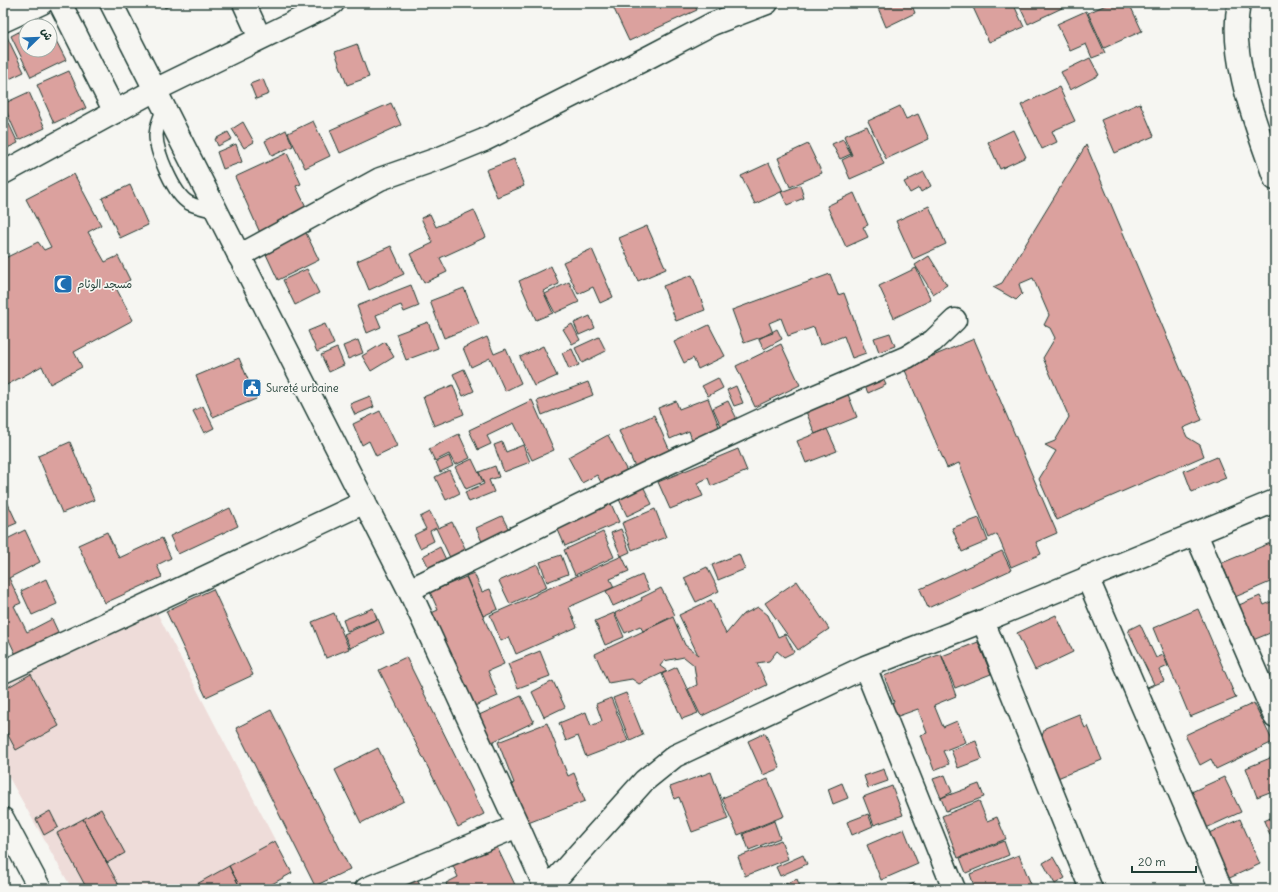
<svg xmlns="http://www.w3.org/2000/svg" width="1278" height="892" viewBox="0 0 1278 892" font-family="Delius,'Playpen Sans Arabic',sans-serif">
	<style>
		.built { fill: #eedcd9 }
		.building { fill: #dba19e; stroke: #1f3d34 }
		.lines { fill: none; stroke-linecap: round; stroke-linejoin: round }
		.lane-casing { stroke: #1f3d34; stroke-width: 16 }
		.street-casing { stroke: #1f3d34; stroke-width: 25 }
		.secondary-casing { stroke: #1f3d34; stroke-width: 25 }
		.lane { stroke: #f6f6f2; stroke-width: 13 }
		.street { stroke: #f6f6f2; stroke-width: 22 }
		.secondary { stroke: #f6f6f2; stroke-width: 22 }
		.labels { text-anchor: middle; stroke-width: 3.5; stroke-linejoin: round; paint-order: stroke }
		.poi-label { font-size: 11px; fill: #1f3d34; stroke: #f6f6f2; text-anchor: start }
	</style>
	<rect width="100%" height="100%" fill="#f6f6f2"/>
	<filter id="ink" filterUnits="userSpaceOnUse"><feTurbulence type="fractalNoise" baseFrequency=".025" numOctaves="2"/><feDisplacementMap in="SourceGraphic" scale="8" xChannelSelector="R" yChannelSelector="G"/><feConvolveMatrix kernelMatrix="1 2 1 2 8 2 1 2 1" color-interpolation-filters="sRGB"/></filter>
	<g filter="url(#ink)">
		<!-- built -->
		<path class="built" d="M154,607L292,873L261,889H72L3,767V683Z"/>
		<!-- building -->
		<path class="building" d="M162,3H174L165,8Z
			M628,3H694L697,10L629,41L614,9Z
			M876,3H911L915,13L886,27Z
			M971,3H1013L1024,27L989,42Z
			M1018,3H1060L1062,8L1028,24Z
			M1110,3H1129L1142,31L1104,48L1088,13Z
			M1086,11L1105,53L1092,58L1086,44L1070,51L1057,24Z
			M42,18L46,26H29L28,24Z
			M26,28V50H50V29L66,60L31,77L11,36Z
			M7,37L24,72L3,82V39Z
			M357,44L369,77L347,85L335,52Z
			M1090,58L1099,75L1070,90L1061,72Z
			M69,71L86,108L54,123L37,85Z
			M263,79L269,94L256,99L250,84Z
			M1059,87L1075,121L1052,131L1057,142L1042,149L1021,105Z
			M29,92L45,128L19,140L3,104Z
			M391,103L401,125L340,153L330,130Z
			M1140,103L1154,136L1115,153L1101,120Z
			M900,106L906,119L918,114L929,139L886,159L868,121Z
			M3,111L18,143L3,150Z
			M313,121L330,156L305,168L288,133Z
			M243,122L254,142L244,148L232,129Z
			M867,126L884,164L850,179L842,160L852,155L844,136Z
			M286,130L293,146L272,156L265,141Z
			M1013,130L1026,157L1000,169L988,142Z
			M228,132L232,139L218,146L215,139Z
			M843,139L851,154L840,159L832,144Z
			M236,144L242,162L223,169L217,152Z
			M808,144L822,173L790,187L778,158Z
			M1086,145L1202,420L1183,428L1187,437L1200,445L1204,456L1057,520L1039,479L1056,451L1045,445L1055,441L1069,417L1043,358L1055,338L1050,328L1044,325L1049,315L1033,278L1019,284L1022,294L1016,300L993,287L1002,283Z
			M287,153L301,184L296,186L309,213L261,235L235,177Z
			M514,159L524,186L497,197L486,170Z
			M769,163L783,191L755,204L741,176Z
			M924,172L931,186L921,192L919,188L910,193L904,182Z
			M74,174L101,225L88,232L105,262L118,256L130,280L116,288L133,320L74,352L82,367L50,384L42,366L3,387V259L38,242L44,250L51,247L26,199Z
			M130,185L148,225L120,238L102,198Z
			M800,185L804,198L787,205L781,192Z
			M854,193L868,225L863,227L868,237L846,247L827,206Z
			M929,206L946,244L913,259L896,221Z
			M474,210L486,237L440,258L447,272L424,283L410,254L433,243L421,218L430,214L436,227Z
			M647,226L666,269L638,281L619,238Z
			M305,231L319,260L278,280L264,250Z
			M391,246L404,274L369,290L357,261Z
			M592,249L613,297L600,303L593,287L578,294L563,262Z
			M929,256L947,285L933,294L915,265Z
			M551,266L559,284L543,291L553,313L536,320L519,281Z
			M916,268L931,300L894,318L879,286Z
			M307,269L319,293L295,305L283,280Z
			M830,274L838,295L844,293L866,353L852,358L844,336L820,345L814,327L788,336L781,318L769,323L773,333L744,343L732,310Z
			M692,275L705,310L676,321L663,286Z
			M569,282L579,302L555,313L545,294Z
			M411,285L419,306L404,312L401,305L376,315L381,327L367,333L357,306Z
			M464,288L479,324L444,338L430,301Z
			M590,316L595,328L579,335L574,323Z
			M428,322L438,348L406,360L396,334Z
			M325,324L334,344L317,352L308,331Z
			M572,324L580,340L572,344L563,329Z
			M709,325L725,356L698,369L693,358L684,363L674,342Z
			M777,329L782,339L764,349L759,339Z
			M890,333L895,346L879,352L874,338Z
			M487,337L494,354L506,349L521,383L505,391L490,358L471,367L463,348Z
			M599,337L606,351L582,363L575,348Z
			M974,339L1057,533L1036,542L1041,554L1011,567L997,534L989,538L959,463L947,468L904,368Z
			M358,340L363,353L348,359L343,346Z
			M385,342L394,357L371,371L362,356Z
			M781,344L800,385L755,407L736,366Z
			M543,346L557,376L534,386L520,357Z
			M337,348L344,365L329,372L321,355Z
			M572,349L579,365L569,369L562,353Z
			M239,358L256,399L213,417L196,376Z
			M464,369L474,391L463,396L453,374Z
			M881,374L886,385L868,393L863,382Z
			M718,378L723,388L708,396L702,386Z
			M588,382L593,395L542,415L537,401Z
			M453,385L464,414L434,426L423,397Z
			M736,386L743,403L734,406L727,390Z
			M847,392L857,417L815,434L805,409Z
			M370,396L374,407L355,415L350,404Z
			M708,398L720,429L692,440L689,431L670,439L658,408L676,401L679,409Z
			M532,400L554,450L532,460L514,423L487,436L491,444L478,450L469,430Z
			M728,401L737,419L721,426L713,408Z
			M203,406L214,428L204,433L193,411Z
			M380,411L397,446L376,456L369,441L362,445L353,424Z
			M654,415L670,451L635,467L619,431Z
			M827,429L837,451L806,463L797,441Z
			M459,434L470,458L455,465L449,454L435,461L429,449Z
			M608,435L627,471L602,484L597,475L582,483L568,457Z
			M70,442L94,500L62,513L38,456Z
			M502,442L506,452L523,445L530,462L504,472L494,445Z
			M738,449L747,471L711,486L708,478L697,483L703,496L670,509L658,482Z
			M449,456L453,466L440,472L436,462Z
			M1217,457L1226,478L1192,492L1184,471Z
			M472,459L483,482L466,489L455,467Z
			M495,466L499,477L489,480L494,492L469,502L465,492L484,484L479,472Z
			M449,470L460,493L446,500L435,477Z
			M641,482L652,504L627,516L617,495Z
			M3,493L17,523L3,529Z
			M609,499L619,522L565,546L555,523Z
			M230,508L238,526L178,554L170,536Z
			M655,509L666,537L632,550L622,523Z
			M430,512L438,528L452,522L469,556L453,564L436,528L430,531L434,541L420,548L414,535L426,529L420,517Z
			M502,516L510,532L483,544L476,528Z
			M979,518L988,541L962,552L952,528Z
			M621,529L630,552L621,556L611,533Z
			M25,530L40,562L9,578L21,603L14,606L27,632L52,619L59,634L16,655L3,627V541Z
			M107,532L119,558L162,538L171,558L157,565L162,577L105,603L78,545Z
			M603,532L614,557L575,575L564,550Z
			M1275,541V580L1235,597L1222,563Z
			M440,547L448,564L431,572L423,556Z
			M1002,551L1011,570L928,608L920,589Z
			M739,554L745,569L718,580L712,565Z
			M561,555L568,574L547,582L540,562Z
			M622,556L629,571L610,579L614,587L569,607L577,627L516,654L509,637L501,641L490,615L536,595V594Z
			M537,564L547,587L510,604L499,581Z
			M707,567L719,591L696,602L684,578Z
			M474,573L482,592L490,589L498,609L483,616L466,576Z
			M642,575L649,590L613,606L606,591Z
			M466,577L504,664L488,671L498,696L470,708L429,614L438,610L430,592Z
			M46,579L57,604L32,615L21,591Z
			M797,581L829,629L798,650L765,603Z
			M661,588L675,615L643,631L640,626L625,633L615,613L642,600L641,598Z
			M213,589L253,675L206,697L166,611Z
			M1260,596L1264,605L1275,600V631L1253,640L1239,605Z
			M711,600L726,634L742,615L758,607L768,615L778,637L785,634L794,652L784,657L777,651L769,661L757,663L767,685L702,716L700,714L688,689L697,685L694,665L684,657L664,661L660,666L667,671L639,684L632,679L608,683L595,654L673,617L685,645L698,655L679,615Z
			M373,608L377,619L347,631L343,620Z
			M1198,609L1236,698L1190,717L1153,628Z
			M334,613L349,649L326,658L312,622Z
			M614,613L624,637L605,645L595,621Z
			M1056,615L1073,652L1035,670L1017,633Z
			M378,619L384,633L350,648L344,634Z
			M1140,624L1156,658L1163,655L1168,666L1159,670L1164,681L1145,689V688L1154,684L1128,630Z
			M978,642L991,674L955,688L942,656Z
			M540,651L550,676L518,688L508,664Z
			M941,654L956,696L934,705L943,727L957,721L966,742L943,751L949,764L934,770L921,735L927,733L918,709L890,719L885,705L894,702L884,676Z
			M406,657L484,814L458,827L379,670Z
			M677,667L698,713L682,719L662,674Z
			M31,674L59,726L16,750L3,726V690Z
			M553,681L565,707L544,717L532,692Z
			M626,693L643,735L630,741L613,698Z
			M521,696L534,722L492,742L479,715Z
			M611,698L628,741L586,757L578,736L566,741L559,723L586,712L591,726L602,721L596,704Z
			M1254,703L1273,742L1216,769L1211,759L1200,765L1185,735Z
			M271,710L350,869L315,886L236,728Z
			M1079,714L1085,728L1088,726L1102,760L1055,779L1040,741L1045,728Z
			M547,723L568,776L574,773L585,801L528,823L512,784L514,783L498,742Z
			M765,733L780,768L763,775L748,741Z
			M976,741L982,759L958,768L951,750Z
			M378,748L404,801L361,823L335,770Z
			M1275,756V790L1257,797L1246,768Z
			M884,769L888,781L868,788L864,776Z
			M711,772L728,819L692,832L679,797L674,799L670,787Z
			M945,775L952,792L941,798L933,779Z
			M1224,777L1241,812L1204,829L1187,794Z
			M768,779L784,816L738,835L722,798Z
			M842,783L848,798L833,804L828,789Z
			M979,784L984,797L946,811L941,798Z
			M892,786L903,815L874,825L863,797Z
			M979,801L987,821L997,817L1006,839L958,858L942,816Z
			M101,809L125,853L107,863L83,819Z
			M50,811L58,827L44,835L36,819Z
			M868,814L873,826L852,835L847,822Z
			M1275,816V846L1264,821Z
			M83,819L121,889H87L57,833Z
			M1240,819L1260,864L1221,882L1200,837Z
			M774,821L780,838L749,850L743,834Z
			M904,829L918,864L881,880L867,845Z
			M781,840L788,859L745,876L738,857Z
			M275,841L292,873L263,889H241L229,866Z
			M1004,841L1009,855L966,873L960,858Z
			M495,843L517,889H448L446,883L458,877L452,864Z
			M803,855L807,864L780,876L776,867Z
			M1019,855L1033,889H975L970,874Z
			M1053,857L1065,878L1055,884L1043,863Z
			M229,866L241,889H188Z
			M415,873L421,889H384Z
			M797,879L801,889H774Z
			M840,883L843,889H825Z
			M915,883L917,889H899Z"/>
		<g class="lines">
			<defs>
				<path id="lane" d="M164,109C160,117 157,125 156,135C156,152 174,195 189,203C197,207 207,209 216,211"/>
				<path id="street" d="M244,3L260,38
					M1239,3C1228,58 1257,127 1275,179
					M3,21L42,3
					M3,173L155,90L333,3
					M239,256L380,179L440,158L484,140L647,58L712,24L767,3
					M1196,534L1275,717
					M1087,577L1221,889
					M409,590L645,474L778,412L907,357L933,341L955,320
					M983,621L1091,889
					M865,667L954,889
					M3,672L365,502
					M3,819L40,889
					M366,889L518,826
					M547,889L644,781L675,756L865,667L983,621L1275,501"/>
				<path id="secondary" d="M60,3L115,112
					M111,3L409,590L518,826L546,889"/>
			</defs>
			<!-- lane casing -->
			<use href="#lane" class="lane-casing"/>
			<!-- street casing -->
			<use href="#street" class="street-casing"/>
			<!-- secondary casing -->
			<use href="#secondary" class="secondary-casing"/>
			<!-- lane -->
			<use href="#lane" class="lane"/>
			<!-- street -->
			<use href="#street" class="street"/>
			<!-- secondary -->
			<use href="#secondary" class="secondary"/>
		</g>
	</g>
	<!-- icons -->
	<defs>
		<symbol id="mosque-square" viewBox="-11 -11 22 22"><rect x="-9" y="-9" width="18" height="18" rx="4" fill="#1f6fb2" stroke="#f6f6f2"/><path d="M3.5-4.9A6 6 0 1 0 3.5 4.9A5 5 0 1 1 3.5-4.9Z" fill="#fff"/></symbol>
		<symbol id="civic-square" viewBox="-11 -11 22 22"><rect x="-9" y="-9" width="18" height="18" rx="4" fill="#1f6fb2" stroke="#f6f6f2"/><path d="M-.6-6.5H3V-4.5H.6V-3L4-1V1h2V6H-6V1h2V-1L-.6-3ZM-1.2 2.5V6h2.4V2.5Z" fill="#fff"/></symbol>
	</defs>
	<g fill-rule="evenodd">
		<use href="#mosque-square" x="52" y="273" width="22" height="22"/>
		<use href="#civic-square" x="241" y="377" width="22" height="22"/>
	</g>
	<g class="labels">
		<!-- poi labels -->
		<g class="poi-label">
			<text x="77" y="288">مسجد الوئام</text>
			<text x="266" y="392">Sureté urbaine</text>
		</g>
	</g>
	<!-- margin -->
	<rect width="1278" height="892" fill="none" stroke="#f6f6f2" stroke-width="16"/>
	<rect x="8" y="8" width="1262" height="876" fill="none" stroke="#1f3d34" stroke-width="1.5" filter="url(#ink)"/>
	<!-- north arrow -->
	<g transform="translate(38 38) rotate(67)"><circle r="19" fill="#f6f6f2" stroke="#a0aca6"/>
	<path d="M0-3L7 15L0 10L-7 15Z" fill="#1f6fb2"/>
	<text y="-6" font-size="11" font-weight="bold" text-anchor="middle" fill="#1f3d34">ش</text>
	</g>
	<!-- scale -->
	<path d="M1132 866v6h64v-6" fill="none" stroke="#1f3d34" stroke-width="2"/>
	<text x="1138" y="866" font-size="12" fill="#1f3d34" stroke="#f6f6f2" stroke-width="3" paint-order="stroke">20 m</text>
</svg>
